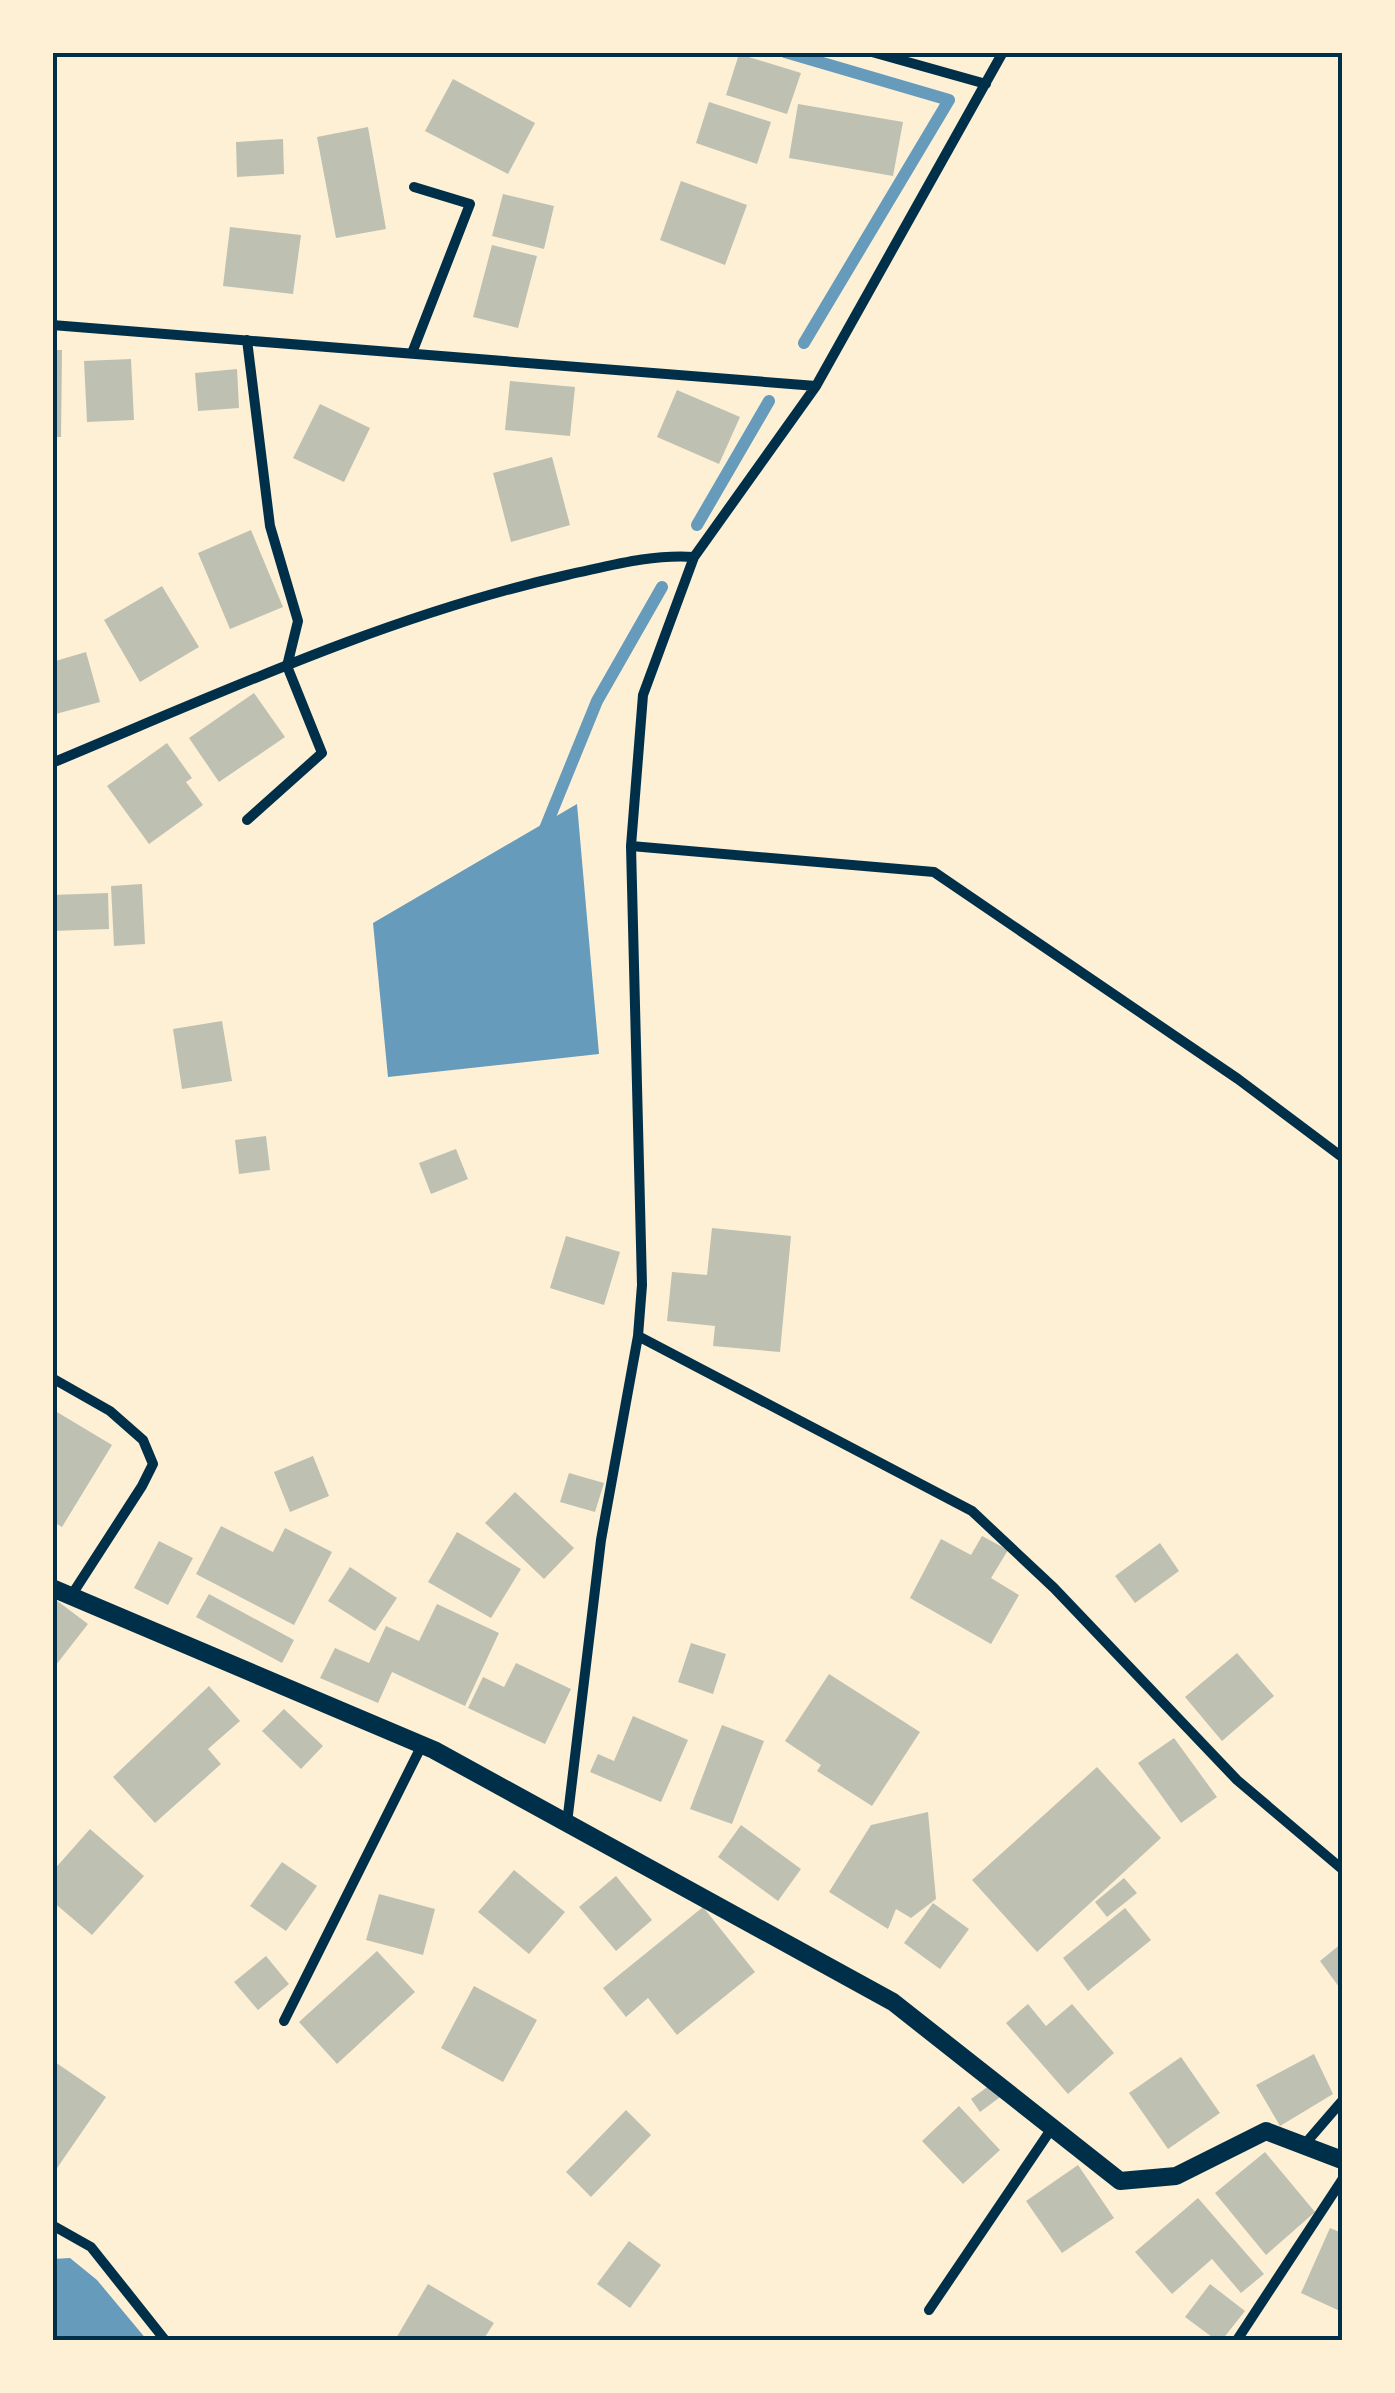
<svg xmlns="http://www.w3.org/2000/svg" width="1395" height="2393" viewBox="0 0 1395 2393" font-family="Rubik,sans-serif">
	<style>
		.water { fill: #669bbc }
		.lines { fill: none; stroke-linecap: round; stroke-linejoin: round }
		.stream { stroke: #669bbc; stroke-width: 12 }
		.building { fill: #bec0b2 }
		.minor { stroke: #003049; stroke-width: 10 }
		.tertiary { stroke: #003049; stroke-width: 18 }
		.neatline { fill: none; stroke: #003049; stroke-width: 4 }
	</style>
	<rect width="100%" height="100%" fill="#fdf0d5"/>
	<!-- water -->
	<path class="water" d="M577,804L599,1054L388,1077L373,923Z
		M70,2258L97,2280L147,2340H53V2259Z"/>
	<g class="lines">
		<!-- stream -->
		<path class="stream" d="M785,52L949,100L804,343
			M697,525L769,401
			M542,836L597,701L662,587"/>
	</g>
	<!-- building -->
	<path class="building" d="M739,54L801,73L787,114L726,95Z
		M453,79L535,123L508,174L425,131Z
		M709,102L771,122L757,164L696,143Z
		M798,104L903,122L893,176L789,158Z
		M368,127L386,229L336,238L317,137Z
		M283,139L284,174L237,177L236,142Z
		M681,181L747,205L725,265L660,240Z
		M503,194L554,206L544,249L492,236Z
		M230,227L301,235L293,294L223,286Z
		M492,245L537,256L518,328L473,317Z
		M52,350H62L61,437H52Z
		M131,359L134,420L87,422L84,361Z
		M237,369L239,408L198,411L195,373Z
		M510,381L575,387L570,436L505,430Z
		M677,390L740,417L719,464L657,437Z
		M320,404L370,428L344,482L293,458Z
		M552,457L570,525L511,542L493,473Z
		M251,530L283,607L230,629L198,553Z
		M162,586L199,647L140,682L104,620Z
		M86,652L100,702L52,715V662Z
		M254,693L285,737L219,782L189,738Z
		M167,743L192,778L186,782L203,805L149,844L107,786Z
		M142,884L145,944L114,946L111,886Z
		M108,893L109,929L52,931V895Z
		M222,1021L232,1081L182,1089L173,1029Z
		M266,1136L270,1170L239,1174L235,1140Z
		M456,1149L468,1179L431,1194L419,1163Z
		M712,1228L791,1236L780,1352L713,1346L715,1326L667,1321L672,1272L707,1275Z
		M566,1236L620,1252L604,1305L550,1288Z
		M52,1409L112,1445L62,1527L52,1521Z
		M313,1456L329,1496L290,1512L274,1472Z
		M569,1473L604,1483L595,1512L560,1502Z
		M515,1492L574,1548L544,1579L485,1523Z
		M221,1526L273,1552L285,1528L332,1552L294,1625L196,1574Z
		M457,1532L521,1569L491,1618L428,1582Z
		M982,1536L1008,1550L991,1578L1019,1595L991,1644L910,1598L941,1539L971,1555Z
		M159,1541L193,1558L168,1605L134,1588Z
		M1160,1543L1179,1571L1135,1603L1115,1576Z
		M350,1567L397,1598L375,1631L328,1601Z
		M209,1594L294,1640L282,1663L196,1617Z
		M52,1597L88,1624L52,1670Z
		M437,1604L499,1633L465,1706L392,1672L378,1703L320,1678L335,1648L369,1663L386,1626L419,1641Z
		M691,1643L726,1654L713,1694L678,1682Z
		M1237,1653L1274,1696L1222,1741L1185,1697Z
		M516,1663L571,1689L545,1744L468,1708L483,1677L504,1687Z
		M829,1674L920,1732L872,1806L817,1771L821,1765L785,1741Z
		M209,1686L240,1721L208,1749L221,1764L155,1823L113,1777Z
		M284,1709L323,1746L301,1769L262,1731Z
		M633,1716L688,1740L661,1802L590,1772L598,1754L614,1761Z
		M722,1725L764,1741L732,1824L690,1809Z
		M1174,1738L1217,1797L1181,1823L1138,1763Z
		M1097,1767L1161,1838L1037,1952L972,1880Z
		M928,1812L936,1899L911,1918L896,1909L888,1929L829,1892L871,1825Z
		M741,1825L801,1869L778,1901L718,1857Z
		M90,1829L144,1876L92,1935L52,1901V1872Z
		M282,1862L317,1886L286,1931L250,1906Z
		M514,1870L565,1912L529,1954L478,1912Z
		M616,1876L652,1920L616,1951L579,1907Z
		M1124,1878L1137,1893L1107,1917L1095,1902Z
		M379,1894L435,1909L423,1955L366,1940Z
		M933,1903L969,1929L940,1969L904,1943Z
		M703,1907L755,1972L677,2035L648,1998L626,2017L603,1988Z
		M1125,1908L1151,1940L1088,1991L1063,1958Z
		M1342,1943V1991L1320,1961Z
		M377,1951L415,1992L337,2064L299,2022Z
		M266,1956L289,1984L258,2010L234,1982Z
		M474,1986L537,2020L503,2082L441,2048Z
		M1028,2004L1046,2026L1072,2004L1114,2053L1068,2094L1006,2023Z
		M1314,2054L1333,2094L1280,2126L1256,2085Z
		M1181,2057L1220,2113L1168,2149L1129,2093Z
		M55,2062L106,2097L55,2171L52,2169Z
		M994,2082L1003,2095L980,2112L971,2099Z
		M959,2106L1000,2150L963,2184L922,2141Z
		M626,2110L651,2135L591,2197L566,2172Z
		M1265,2152L1315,2212L1266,2255L1215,2193Z
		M1078,2165L1114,2218L1062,2253L1026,2201Z
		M1198,2198L1264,2274L1241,2293L1212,2259L1172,2294L1135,2252Z
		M1330,2228L1342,2233V2312L1301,2293Z
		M629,2241L661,2265L630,2308L597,2284Z
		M428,2284L494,2323L483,2340H395Z
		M1210,2284L1245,2311L1222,2340H1216L1185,2317Z"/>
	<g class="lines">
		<!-- minor -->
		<path class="minor" d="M872,52L986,84
			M52,325L816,386
			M412,353L470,204L414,187
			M52,763C220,693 389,615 567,575C610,566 650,554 694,557
			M247,820L322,753L287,666L298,621L270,526L247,340
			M631,846L934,872L1238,1079L1342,1157
			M638,1336L972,1511L1054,1588L1237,1780L1342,1869
			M52,1378L110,1411L143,1440L153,1464L142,1486L71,1596
			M567,1823L601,1540L638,1336L642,1285L631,846L643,695L694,557L816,386L1003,52
			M284,2021L422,1745
			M1304,2145L1342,2101
			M52,2225L91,2247L165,2340
			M929,2310L1052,2128
			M1237,2340L1342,2180"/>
		<!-- tertiary -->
		<path class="tertiary" d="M52,1588L434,1750L893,2002L1120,2181L1176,2176L1266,2131L1342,2160"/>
	</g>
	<!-- border -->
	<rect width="1395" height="2393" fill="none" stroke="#fdf0d5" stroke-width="110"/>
	<rect x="55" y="55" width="1285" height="2283" class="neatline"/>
</svg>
